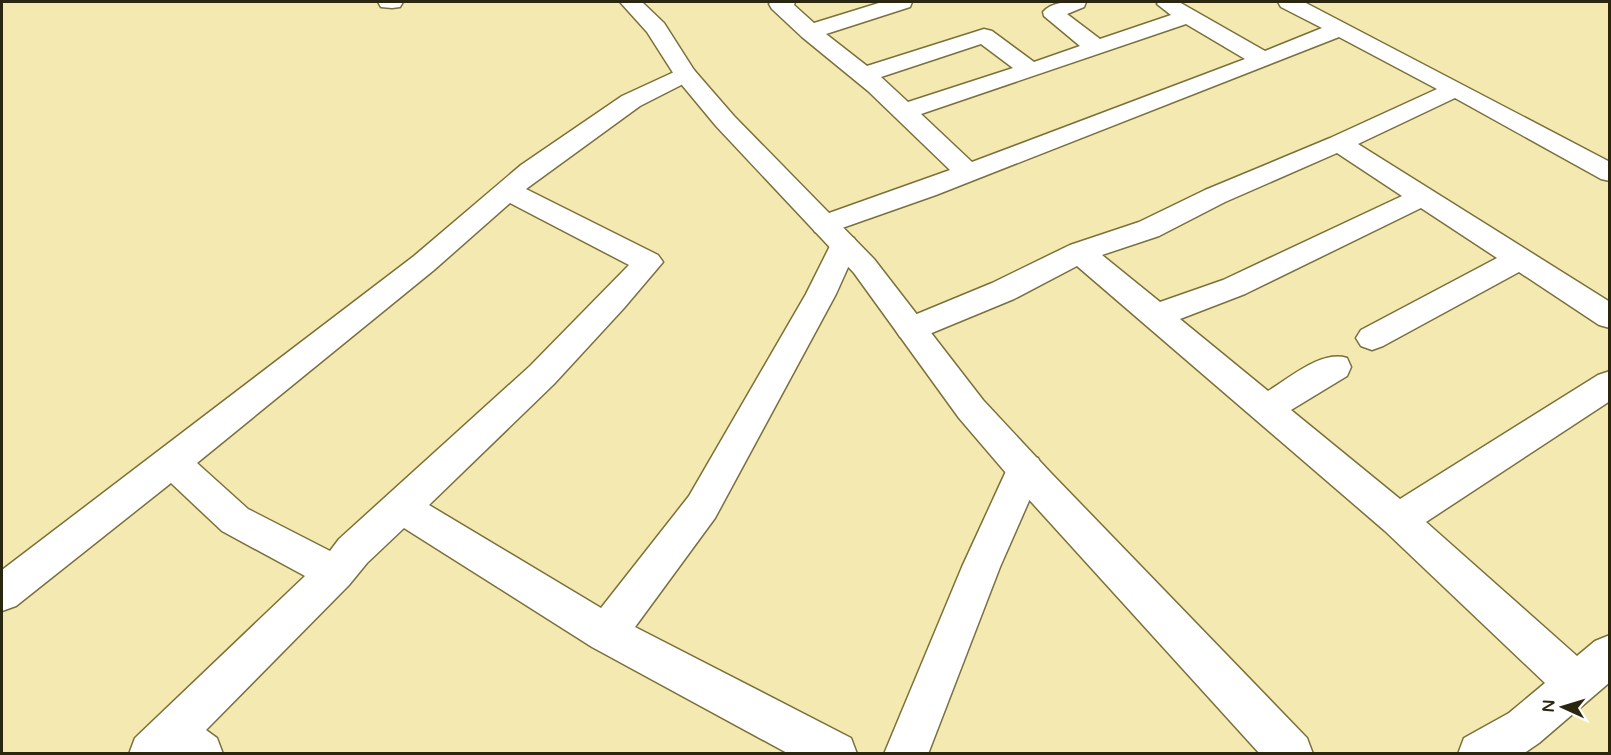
<svg xmlns="http://www.w3.org/2000/svg" width="1611" height="755" viewBox="0 0 1611 755" font-family="'Varela Round',sans-serif">
	<style>
		.lines { fill: none; stroke-linecap: round; stroke-linejoin: round }
		.minor-casing { stroke: #7a703b; stroke-width: 3 }
		.tertiary-casing { stroke: #7a703b; stroke-width: 3 }
		.minor { fill: #fff; fill-rule: evenodd }
		.tertiary { fill: #fff; fill-rule: evenodd }
	</style>
	<rect width="100%" height="100%" fill="#f4e9b0"/>
	<g class="lines">
		<defs>
			<path id="minor" d="M378,2H403L400,7L392,8L381,7Z
				M771,2H795L794,5L814,23L882,2H912L910,7L826,34L867,66L984,29L992,31L1034,62L1080,46L1044,16L1043,12C1053,0 1072,2 1086,2L1084,7L1067,14L1100,39L1171,15L1157,4L1159,2H1179L1265,51L1322,28L1281,7L1278,2H1304L1610,162V181L1601,179L1455,98L1358,144L1610,302V328L1599,325L1519,272L1383,346L1372,350L1361,346L1356,338L1361,330L1497,258L1421,208L1245,294L1180,319L1268,391C1290,378 1321,350 1347,358L1351,367L1347,376L1291,410L1400,499L1598,375L1610,371V401L1426,522L1577,656L1595,641L1610,635V682L1539,743L1523,754H1458L1464,738L1509,713L1545,683L1385,531L1077,266L1014,299L922,337L911,341L900,337L895,329L900,321L992,283L1070,245L1139,222L1205,190L1330,138L1437,89L1339,37L936,195L825,234L815,232L811,225L815,218L950,170L868,91L802,37L772,9L769,4ZM1186,24L1245,59L972,162L921,114ZM981,44L1013,68L908,102L881,77ZM1337,153L1402,196L1223,280L1160,302L1102,255L1159,236L1225,202Z
				M685,67L693,69L697,74L693,79L640,106L526,189L658,255L663,262L624,308L554,384L429,505L601,608L689,496L806,294L834,238L844,235L854,238L858,245L836,294L715,518L635,627L851,738L857,754H789L592,647L404,528L367,563L349,585L206,730L217,738L223,754H129L135,738L305,576L222,531L171,483L16,606L2,611V570L414,256L521,165L622,96ZM510,203L629,265L530,366L339,539L330,551L248,509L197,463L434,270Z
				M1025,454L1038,458L1043,469L1000,567L928,754H884L962,567L1007,469L1012,458Z"/>
			<path id="tertiary" d="M620,2H642L664,23L694,70L734,116L874,259L983,400L1050,472L1307,738L1313,754H1260L1024,494L959,418L854,273L716,126L677,79L647,32Z"/>
		</defs>
		<!-- minor casing -->
		<use href="#minor" class="minor-casing"/>
		<!-- tertiary casing -->
		<use href="#tertiary" class="tertiary-casing"/>
		<!-- minor -->
		<use href="#minor" class="minor"/>
		<!-- tertiary -->
		<use href="#tertiary" class="tertiary"/>
	</g>
	<!-- border -->
	<rect width="1611" height="755" fill="none" stroke="#2a260f" stroke-width="6"/>
	<!-- north arrow -->
	<g transform="translate(1563 707) rotate(274)" stroke="#ffffff" stroke-width="4.5" paint-order="stroke">
	<path d="M0-4.5L10 22L0 15L-10 22Z" fill="#2a260f"/>
	<text y="-9" font-size="16" font-weight="bold" text-anchor="middle" fill="#2a260f">N</text>
	</g>
</svg>
